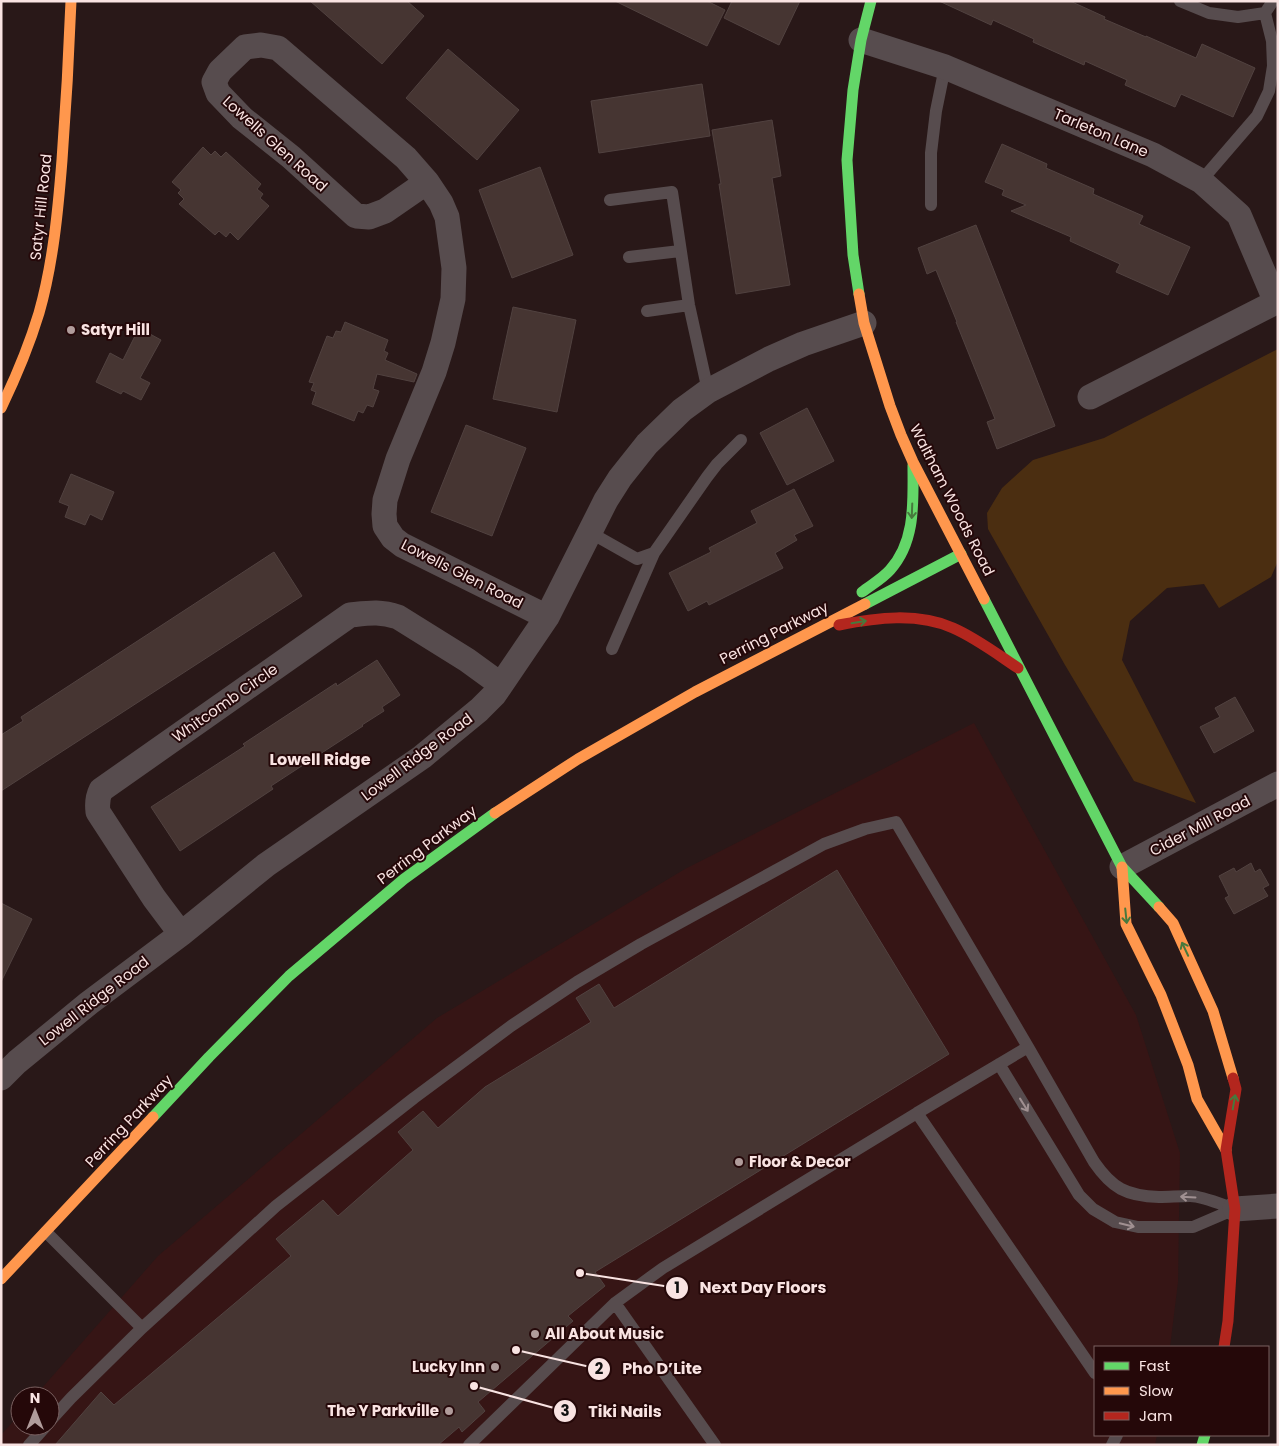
<svg xmlns="http://www.w3.org/2000/svg" width="1279" height="1446" viewBox="0 0 1279 1446" font-family="Poppins,sans-serif">
	<style>
		.built { fill: #361515 }
		.green { fill: #4b2e11 }
		.building { fill: #463532; stroke: #514240 }
		.lines { fill: none; stroke-linecap: round; stroke-linejoin: round }
		.lane { stroke: #574c4e; stroke-width: 12 }
		.street { stroke: #574c4e; stroke-width: 25 }
		.fast { stroke: #63d668; stroke-width: 11 }
		.slow { stroke: #ff974d; stroke-width: 11 }
		.jam { stroke: #b3261e; stroke-width: 11 }
		.oneway { stroke: #47793d }
		.oneway2 { stroke: #a09091 }
		.poi-dot { fill: #b09c9b; stroke: #250809; stroke-width: 2 }
		.labels { text-anchor: middle; stroke-width: 4; stroke-linejoin: round; paint-order: stroke }
		.street-label { font-size: 15px; fill: #f9e3e2; stroke: #250809 }
		.poi-label { font-size: 15px; font-weight: bold; fill: #f9e3e2; stroke: #250809; text-anchor: start }
		.neighbourhood-label { font-size: 16px; font-weight: bold; fill: #f9e3e2; stroke: #250809 }
		.leader { fill: none; stroke: #f9e3e2; stroke-width: 2 }
		.callout-dot { fill: #f9e3e2; stroke: #250809; stroke-width: 2 }
		.mark-label { font-size: 15px; text-anchor: middle; font-weight: bold; fill: #111 }
		.callout-label { font-size: 16px; text-anchor: middle; font-weight: bold; fill: #f9e3e2; stroke: #250809; stroke-width: 4; stroke-linejoin: round; paint-order: stroke }
	</style>
	<rect width="100%" height="100%" fill="#291818"/>
	<!-- built -->
	<path class="built" d="M974,723L1136,1015L1180,1153L1178,1282L1170,1347H1095V1435H1157L1155,1445H1V1435L20,1414V1426H50V1396H35L158,1256L437,1018L685,869Z"/>
	<!-- green -->
	<path class="green" d="M1278,349V561L1271,577L1219,608L1204,584L1167,588L1130,621L1122,660L1196,803L1134,781L1065,665L988,529L987,513L1002,488L1033,460L1104,438Z"/>
	<!-- building -->
	<path class="building" d="M310,1H407L424,16L382,64Z
		M615,1H707L725,10L707,46Z
		M732,1H800L779,45L724,18Z
		M939,1H1070L1105,17L1104,19L1146,37V36L1196,58L1202,44L1255,68L1233,117L1181,94L1175,107L1125,85L1127,80L1085,61L1084,65L1033,42L1034,39L993,20L991,25Z
		M448,49L519,110L477,160L406,98Z
		M702,84L710,136L599,153L591,101Z
		M772,120L781,176L772,178L790,285L736,294L719,184H721L712,130Z
		M1002,144L1047,164L1046,168L1094,189L1093,194L1143,216L1139,224L1190,247L1168,295L1116,272L1120,264L1070,241L1071,237L1011,211L1026,205L1002,195L1004,190L985,182Z
		M203,147L211,155L215,151L221,157L226,152L261,184L257,189L263,194L260,198L269,206L238,240L230,232L226,237L219,231L215,235L179,204L184,199L178,193L181,190L172,182Z
		M540,167L573,255L512,278L479,190Z
		M976,225L1055,426L997,449L987,422L995,419L956,322H957L936,270L927,274L918,248Z
		M513,307L576,320L557,412L493,399Z
		M345,322L388,340L384,351L388,353L385,360L417,374L414,382L377,374L373,389L379,391L373,407L367,405L363,413L358,411L354,421L312,404L316,392L311,390L314,383L309,382L327,336L333,338L336,331L341,332Z
		M139,328L161,340L140,378L150,383L141,400L123,391L121,394L96,382L110,353L123,360Z
		M807,408L834,461L787,485L760,433Z
		M466,425L526,448L492,536L431,512Z
		M71,474L114,492L102,520L90,514L85,525L65,517L69,506L59,502Z
		M794,489L813,526L794,535L797,540L775,553L783,568L709,605L707,601L688,611L669,573L711,552L709,548L757,523L751,511Z
		M274,552L302,596L1,791V735L23,721L21,717Z
		M377,660L400,695L382,707L384,711L362,725L363,726L271,786L273,789L180,851L151,807L245,746L243,744L336,683L337,686Z
		M1235,697L1254,731L1214,753L1200,727L1220,717L1215,708Z
		M1251,863L1255,872L1260,869L1269,885L1263,888L1268,896L1234,914L1225,898L1229,896L1219,876L1234,868L1236,872Z
		M837,870L949,1054L595,1272L605,1286L568,1316L573,1321L478,1402L485,1411L462,1432L459,1427L438,1445H55L101,1392L114,1405L291,1256L276,1239L323,1200L338,1216L413,1150L398,1132L423,1111L438,1128L485,1087L591,1022L576,998L599,984L614,1008Z
		M1,903L32,919L1,982Z"/>
	<g class="lines">
		<!-- lane -->
		<path class="lane" d="M1180,1L1209,13L1238,17L1265,13L1273,1
			M1201,181L1257,116L1269,91L1273,66L1272,41L1265,13
			M610,200L672,192L689,305L708,391
			M931,205V153L936,111L945,67
			M629,257L680,251
			M647,311L689,305
			M591,533L637,559L654,553
			M612,649L654,553L707,477L717,464L741,440
			M1028,1047L1094,1162C1112,1188 1126,1196 1159,1197C1169,1197 1179,1196 1190,1196C1202,1196 1223,1205 1235,1209
			M999,1064L1079,1195L1093,1209L1115,1222L1138,1227H1193L1235,1209
			M46,1232L142,1328
			M615,1303L715,1445
			M50,1421L71,1398L142,1328L276,1206L414,1098L511,1026L577,982L641,944L824,844L865,829L896,822L1028,1047L917,1113L1095,1373
			M29,1445L46,1426
			M469,1445L615,1303L663,1268L917,1113
			M1112,1445L1117,1435"/>
		<!-- street -->
		<path class="street" d="M861,40L945,67L1153,155L1201,181L1239,215L1276,302
			M261,45L278,48L406,158L427,182L385,211L369,217L356,216L291,157L242,118L218,93L214,82L220,71L245,47Z
			M427,182L441,203L447,217L454,268L453,299L443,343L434,372L398,459L385,500L384,514L385,526L393,538L402,545L547,617
			M1090,397L1278,301
			M1122,867L1278,784
			M181,934L154,898L98,812C97,804 97,798 101,790L350,615C369,613 380,611 398,617L467,660L500,684
			M1,1078L17,1062L89,1003L181,934L266,865L422,757L479,710L494,695L547,617L606,500L620,478L647,444L682,410L708,391L769,359L803,344L864,323
			M1235,1209L1278,1206"/>
		<!-- fast -->
		<path class="fast" d="M859,294L853,255L847,160L853,90L861,40L871,1
			M862,592C871,585 882,579 890,570C916,541 913,502 913,465
			M984,599L1122,867L1159,907
			M865,604L961,554
			M153,1117L209,1057L289,976L404,879L495,813
			M1202,1445L1205,1435"/>
		<!-- slow -->
		<path class="slow" d="M859,294L864,323L890,406L901,435L913,462L984,599
			M1,408C16,377 29,346 39,313C53,264 58,211 62,160C66,107 69,54 71,1
			M495,813L578,759L695,692L865,604
			M1122,867L1126,924L1161,995L1188,1065L1197,1099L1226,1150
			M1159,907L1173,923L1213,1011L1233,1078
			M1,1279L153,1117"/>
		<!-- jam -->
		<path class="jam" d="M839,625C876,618 917,612 953,628C976,638 997,654 1018,668
			M1224,1347L1228,1321L1235,1209L1226,1150L1236,1089L1233,1078"/>
	</g>
	<!-- one-way arrows -->
	<defs><path id="oneway-shaft" d="M-6 0H5M1.5-3L5.5 0L1.5 3" fill="none" stroke-width="1.6" stroke-linecap="round" stroke-linejoin="round" transform="scale(1.25)"/></defs>
	<g class="oneway">
		<use href="#oneway-shaft" transform="translate(912 511) rotate(92)"/>
		<use href="#oneway-shaft" transform="translate(859 622) rotate(-9)"/>
		<use href="#oneway-shaft" transform="translate(1126 916) rotate(84)"/>
		<use href="#oneway-shaft" transform="translate(1185 949) rotate(-115)"/>
		<use href="#oneway-shaft" transform="translate(1234 1102) rotate(-80)"/>
	</g>
	<g class="oneway2">
		<use href="#oneway-shaft" transform="translate(1024 1105) rotate(58)"/>
		<use href="#oneway-shaft" transform="translate(1188 1197) rotate(-177)"/>
		<use href="#oneway-shaft" transform="translate(1127 1225) rotate(14)"/>
	</g>
	<!-- markers -->
	<g class="poi-dot">
		<circle cx="71" cy="330" r="5"/>
		<circle cx="739" cy="1162" r="5"/>
		<circle cx="535" cy="1334" r="5"/>
		<circle cx="495" cy="1367" r="5"/>
		<circle cx="449" cy="1411" r="5"/>
	</g>
	<g class="labels">
		<!-- street labels -->
		<g class="street-label">
			<text transform="translate(1101 133) rotate(23)" y="5">Tarleton Lane</text>
			<text transform="translate(275 144) rotate(42)" y="5">Lowells Glen Road</text>
			<text transform="translate(41 207) rotate(-84)" y="5">Satyr Hill Road</text>
			<text transform="translate(952 500) rotate(63)" y="5">Waltham Woods Road</text>
			<text transform="translate(462 574) rotate(27)" y="5">Lowells Glen Road</text>
			<text transform="translate(774 633) rotate(-27)" y="5">Perring Parkway</text>
			<text transform="translate(225 703) rotate(-35)" y="5">Whitcomb Circle</text>
			<text transform="translate(417 757) rotate(-37)" y="5">Lowell Ridge Road</text>
			<text transform="translate(1200 826) rotate(-28)" y="5">Cider Mill Road</text>
			<text transform="translate(427 845) rotate(-37)" y="5">Perring Parkway</text>
			<text transform="translate(94 1001) rotate(-38)" y="5">Lowell Ridge Road</text>
			<text transform="translate(129 1121) rotate(-47)" y="5">Perring Parkway</text>
		</g>
		<!-- poi labels -->
		<g class="poi-label">
			<text x="81" y="335">Satyr Hill</text>
			<text x="749" y="1167">Floor &amp; Decor</text>
			<text x="545" y="1339">All About Music</text>
			<text x="485" y="1372" text-anchor="end">Lucky Inn</text>
			<text x="439" y="1416" text-anchor="end">The Y Parkville</text>
		</g>
		<!-- neighbourhood labels -->
		<g class="neighbourhood-label">
			<text x="320" y="765">Lowell Ridge</text>
		</g>
	</g>
	<!-- callouts -->
	<path class="leader" d="M580 1273L677 1288M516 1350L599 1369M474 1386L565 1411"/>
	<g class="callout-dot">
		<circle cx="580" cy="1273" r="5"/>
		<circle cx="516" cy="1350" r="5"/>
		<circle cx="474" cy="1386" r="5"/>
		<circle cx="677" cy="1288" r="12"/>
		<circle cx="599" cy="1369" r="12"/>
		<circle cx="565" cy="1411" r="12"/>
	</g>
	<g class="mark-label">
		<text x="677" y="1293">1</text>
		<text x="599" y="1374">2</text>
		<text x="565" y="1416">3</text>
	</g>
	<g class="callout-label">
		<text x="763" y="1293">Next Day Floors</text>
		<text x="662" y="1374">Pho D’Lite</text>
		<text x="625" y="1417">Tiki Nails</text>
	</g>
	<!-- border -->
	<rect width="1279" height="1446" fill="none" stroke="#f9e3e2" stroke-width="5"/>
	<!-- legend -->
	<rect x="1094" y="1346" width="175" height="90" fill="#250809" stroke="#7a6060"/>
	<rect x="1104" y="1362" width="25" height="8" fill="#63d668" stroke="#7a6060"/>
	<text x="1139" y="1371" font-size="15" fill="#f9e3e2">Fast</text>
	<rect x="1104" y="1387" width="25" height="8" fill="#ff974d" stroke="#7a6060"/>
	<text x="1139" y="1396" font-size="15" fill="#f9e3e2">Slow</text>
	<rect x="1104" y="1412" width="25" height="8" fill="#b3261e" stroke="#7a6060"/>
	<text x="1139" y="1421" font-size="15" fill="#f9e3e2">Jam</text>
	<!-- north arrow -->
	<g transform="translate(35 1411)"><circle r="24" fill="#250809" stroke="#7a6060"/>
	<path d="M0-4L9 19L0 12L-9 19Z" fill="#b09c9b"/>
	<text y="-8" font-size="14" font-weight="bold" text-anchor="middle" fill="#f9e3e2">N</text>
	</g>
</svg>
